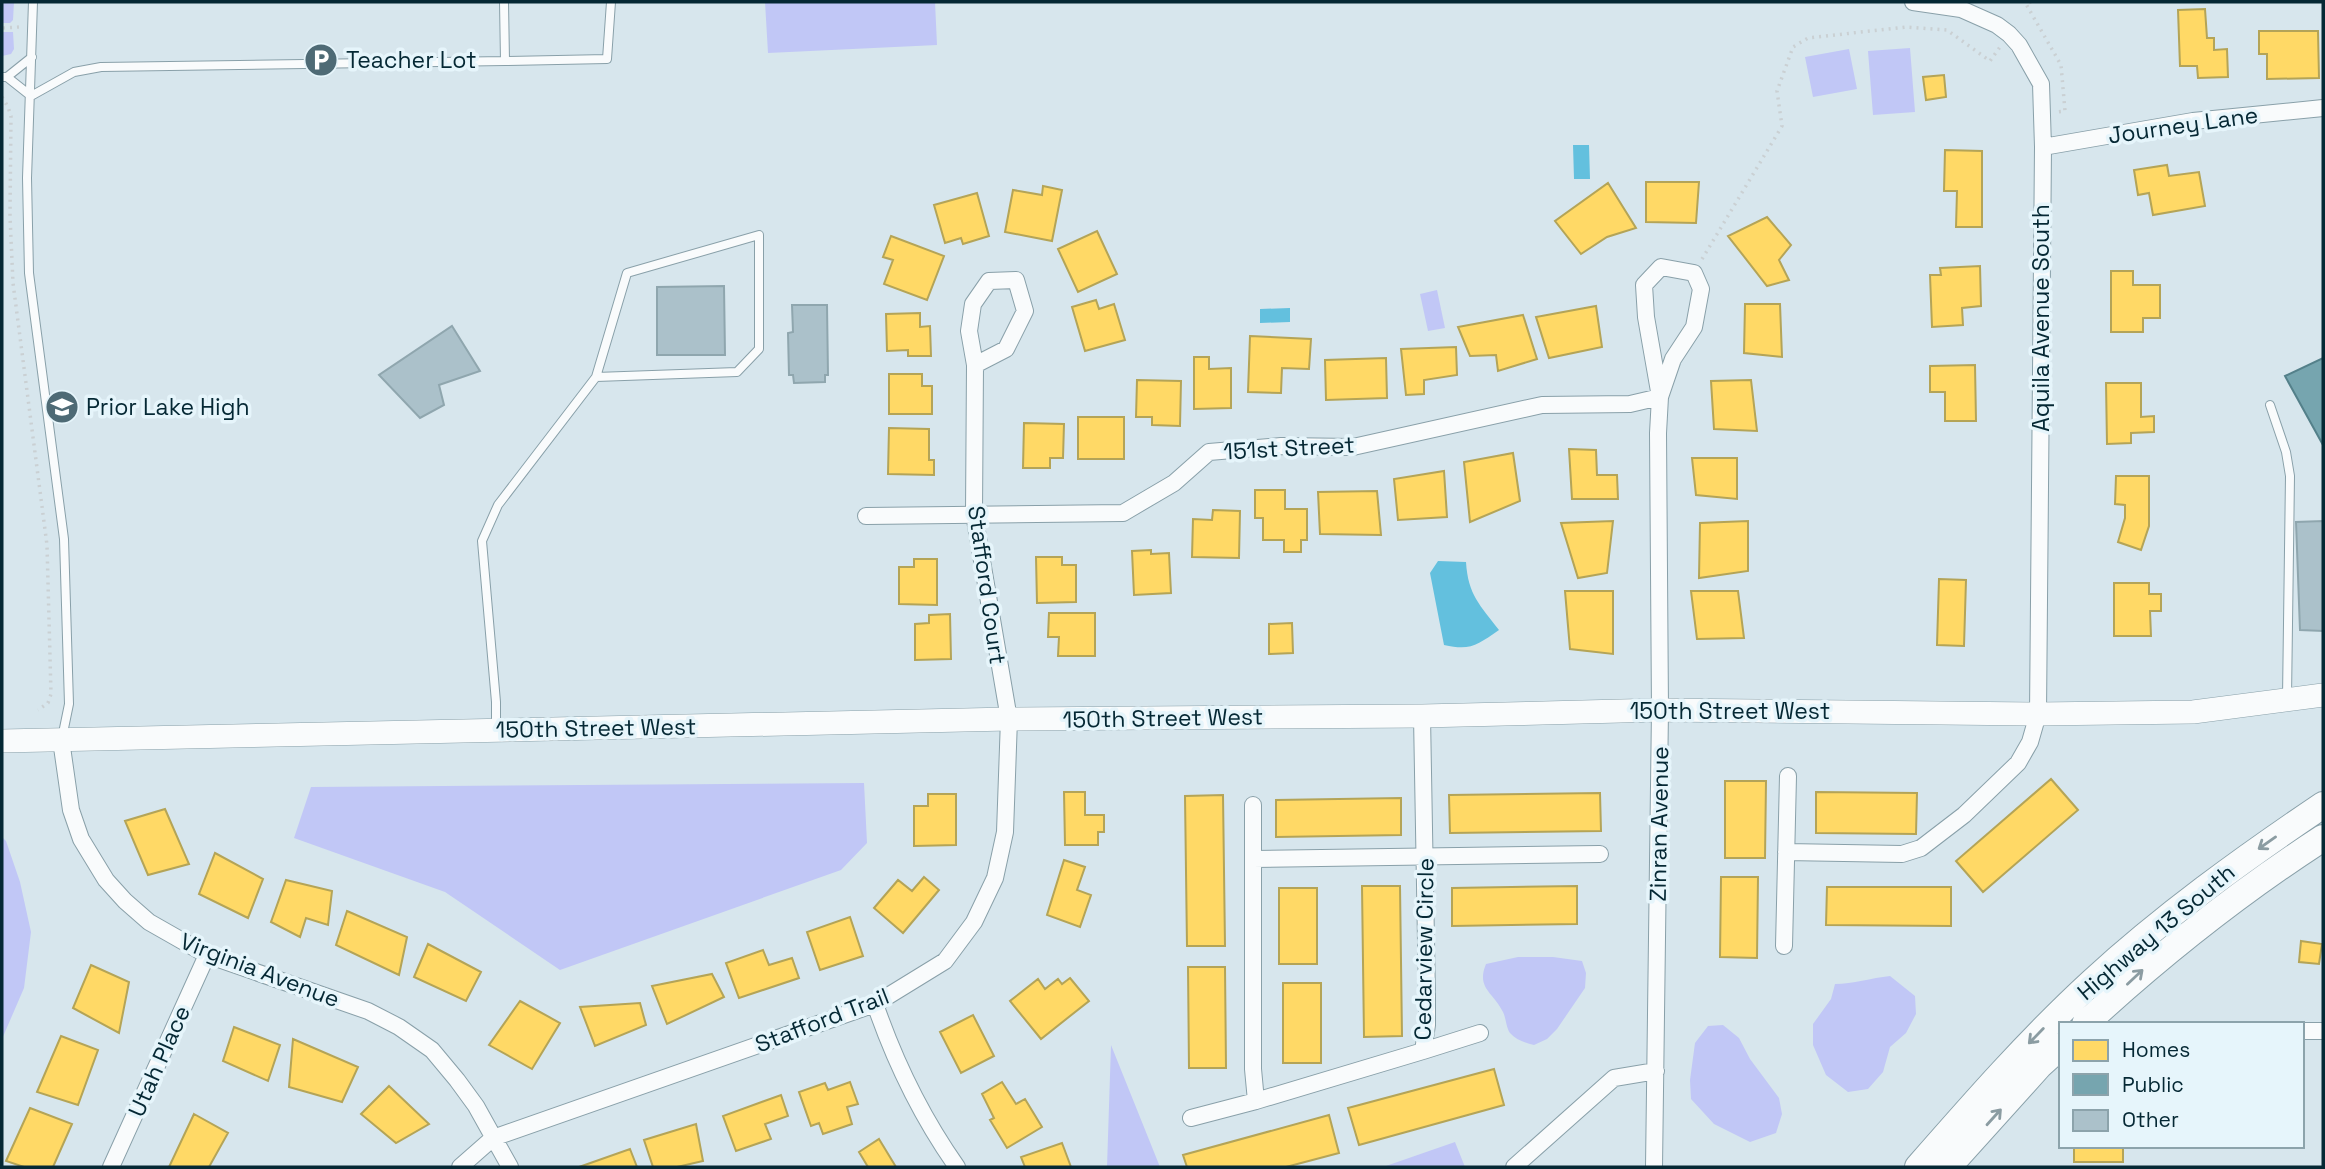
<svg xmlns="http://www.w3.org/2000/svg" width="2325" height="1169" viewBox="0 0 2325 1169" font-family="'Space Grotesk',sans-serif">
	<style>
		.green { fill: #c1c7f6 }
		.water { fill: #63c0de }
		.homes { fill: #ffd966; stroke: #b4a457; stroke-width: 2 }
		.public { fill: #76a5af; stroke: #54808a; stroke-width: 2 }
		.building { fill: #abc1ca; stroke: #8fa6ae; stroke-width: 2 }
		.lines { fill: none; stroke-linecap: round; stroke-linejoin: round }
		.lane-casing { stroke: #89a0a9; stroke-width: 10 }
		.street-casing { stroke: #89a0a9; stroke-width: 18 }
		.secondary-casing { stroke: #89a0a9; stroke-width: 24 }
		.primary-casing { stroke: #89a0a9; stroke-width: 28 }
		.path { stroke: #cad0d3; stroke-width: 3.5; stroke-dasharray: 2 5; stroke-linecap: butt }
		.lane { stroke: #f9fbfc; stroke-width: 8 }
		.street { stroke: #f9fbfc; stroke-width: 16 }
		.secondary { stroke: #f9fbfc; stroke-width: 23 }
		.primary { stroke: #f9fbfc; stroke-width: 26 }
		.oneway { stroke: #8b9ca2 }
		.labels { text-anchor: middle; stroke-width: 7; stroke-linejoin: round; paint-order: stroke }
		.poi-label { font-size: 23px; fill: #052834; stroke: #e6f5fb; text-anchor: start }
		.street-label { font-size: 23px; fill: #052834; stroke: #e6f5fb }
	</style>
	<rect width="100%" height="100%" fill="#d7e6ed"/>
	<!-- green -->
	<path class="green" d="M2,2H14L13,20L10,23H3Z
		M765,2H935L937,45L768,53Z
		M3,32H13L14,49L11,54L2,56Z
		M1910,48L1915,112L1873,115L1868,51Z
		M1849,49L1857,89L1813,97L1805,57Z
		M1437,290L1445,328L1428,331L1420,294Z
		M864,783L867,843L841,870L560,970L445,892L294,838L311,787Z
		M2,837L6,841L20,882L31,932L24,988L2,1039Z
		M1518,957H1553L1582,961L1586,973L1585,988L1557,1029L1547,1039L1534,1045C1526,1043 1516,1040 1510,1033C1506,1027 1506,1018 1503,1012C1493,992 1476,988 1486,964Z
		M1890,976L1915,996L1916,1014L1906,1033L1890,1047L1883,1072L1868,1089L1848,1092L1826,1075L1813,1045V1024L1831,999L1835,984C1853,984 1871,978 1890,976Z
		M1723,1025L1739,1038L1750,1059L1779,1098L1782,1114L1776,1133L1750,1142L1714,1124L1691,1099L1690,1080L1695,1043L1708,1026Z
		M1111,1045L1160,1167H1107Z
		M1455,1142L1465,1167H1383Z"/>
	<!-- water -->
	<path class="water" d="M1573,145H1589L1590,179H1574Z
		M1290,308V322L1260,323V309Z
		M1438,561L1466,562C1468,595 1480,605 1499,630C1477,645 1471,651 1444,645L1430,573Z"/>
	<!-- homes -->
	<path class="homes" d="M2205,9L2207,38H2214V50L2227,49L2228,77L2198,78L2197,66H2180L2178,10Z
		M2259,31H2318L2319,78L2267,79V54H2259Z
		M1944,75L1946,97L1926,100L1923,77Z
		M1945,150L1982,151V227H1956L1957,191H1944Z
		M2167,165L2169,176L2199,172L2205,206L2153,215L2149,193L2138,195L2134,170Z
		M1646,182H1699L1696,223L1646,222Z
		M1608,183L1636,228L1607,237L1581,254L1555,221Z
		M1043,186L1062,190L1052,241L1005,232L1013,190L1042,195Z
		M977,193L989,236L963,244L961,238L945,243L934,205Z
		M1767,217L1791,245L1779,260L1789,280L1767,286L1728,236Z
		M1097,231L1117,274L1078,292L1058,249Z
		M891,236L944,256L927,300L884,284L893,260L883,257Z
		M1980,266L1981,306L1962,308L1963,325L1932,327L1930,275H1941L1940,268Z
		M2111,271H2133V285H2160V318H2143V332H2111Z
		M1096,300L1099,309L1114,304L1125,340L1085,351L1072,307Z
		M1745,304H1780L1782,357L1744,353Z
		M1596,306L1602,347L1549,358L1536,317Z
		M920,313V327L930,326L931,356H908V350L887,351L886,314Z
		M1523,315L1537,359L1498,371L1496,355L1470,356L1458,327Z
		M1250,336L1311,339L1309,369L1282,368L1281,393L1248,392Z
		M1456,347L1457,375L1424,380V394L1406,395L1401,349Z
		M1194,357H1209V369L1231,368V408L1194,409Z
		M1386,358L1387,398L1326,400L1325,360Z
		M1975,365L1976,421H1945V392H1930V366Z
		M889,374H922V386H932V414H889Z
		M1137,380L1181,381L1180,426L1152,425V417H1136Z
		M1751,380L1757,431L1714,429L1711,381Z
		M2106,383H2141V417L2154,416V432L2131,433V443L2107,444Z
		M1078,417H1124V459H1078Z
		M1024,423L1064,424L1063,458H1050V468H1023Z
		M889,428L929,429V460H934V475L888,474Z
		M1569,449L1596,450L1597,475H1617L1618,499H1572Z
		M1513,453L1520,501L1470,522L1464,462Z
		M1692,458H1737V499L1696,495Z
		M1444,471L1447,517L1398,520L1394,479Z
		M2116,476H2149V526L2141,550L2118,542L2125,518V505L2115,504Z
		M1255,490H1285V509H1307V540H1301V552H1284V540H1263V518H1255Z
		M1377,491L1381,535L1320,534L1318,492Z
		M1213,510L1240,511L1239,558L1192,557L1193,519L1212,520Z
		M1613,521L1607,573L1578,578L1561,523Z
		M1748,521V571L1699,578L1700,523Z
		M1151,550V554L1169,553L1171,593L1134,595L1132,551Z
		M1036,557H1062V565H1076V602L1037,603Z
		M914,559H937V605L899,604V567H914Z
		M1939,579L1966,580L1964,646L1937,645Z
		M2114,583H2149V594H2161V611H2150L2151,636H2114Z
		M1565,591H1613V654L1570,649Z
		M1691,591H1738L1744,638L1697,639Z
		M1049,613H1095V656H1058L1059,637H1048Z
		M950,614L951,659L915,660V624L929,623V615Z
		M1292,623L1293,653L1269,654V624Z
		M2051,779L2078,810L1983,892L1956,861Z
		M1725,781H1766L1765,858H1725Z
		M1064,792H1085V815H1104V832H1098V845H1065Z
		M1816,792L1917,793L1916,834L1816,833Z
		M1600,793L1601,831L1450,833L1449,795Z
		M928,794H956V845L914,846V806H928Z
		M1223,795L1225,946H1187L1185,796Z
		M1401,798V835L1276,837V800Z
		M165,809L189,864L148,875L125,821Z
		M215,853L263,879L248,918L199,894Z
		M1064,860L1085,867L1077,890L1091,895L1080,927L1047,915Z
		M924,877L939,890L903,933L874,908L898,880L912,891Z
		M1721,877H1758L1757,958L1720,957Z
		M286,880L332,891L328,925L306,918L300,937L271,922Z
		M1362,886H1400L1402,1036L1364,1037Z
		M1577,886V924L1452,926V888Z
		M1827,887H1951V926L1826,925Z
		M1279,888H1317V964H1279Z
		M347,911L407,937L399,975L336,945Z
		M850,917L863,956L820,970L807,932Z
		M2301,941L2322,944L2319,964L2299,962Z
		M428,944L481,972L466,1001L414,977Z
		M763,950L769,965L792,958L799,978L739,998L726,963Z
		M91,965L129,982L119,1033L73,1008Z
		M1188,967H1225L1226,1068H1189Z
		M712,974L724,997L667,1024L652,986Z
		M1070,978L1089,1001L1041,1039L1010,1001L1038,979L1045,989L1058,979L1062,984Z
		M1283,983H1321V1063H1283Z
		M520,1001L560,1023L532,1069L489,1045Z
		M640,1003L646,1025L595,1046L580,1007Z
		M973,1015L994,1056L961,1073L940,1032Z
		M234,1027L280,1045L268,1081L223,1061Z
		M61,1036L98,1050L78,1105L37,1092Z
		M293,1039L358,1067L342,1102L289,1087Z
		M1494,1069L1504,1105L1359,1145L1348,1108Z
		M850,1082L858,1104L847,1107L852,1124L823,1134L819,1123L811,1126L799,1092L825,1083L828,1090Z
		M1002,1082L1016,1104L1025,1099L1042,1127L1007,1148L990,1120L994,1118L982,1094Z
		M389,1086L429,1124L396,1143L361,1114Z
		M781,1095L788,1116L765,1124L771,1139L736,1151L723,1116Z
		M30,1108L72,1124L53,1167H24L6,1161Z
		M194,1114L228,1133L209,1167H169Z
		M1329,1115L1339,1153L1286,1167H1187L1183,1155Z
		M696,1124L703,1161L677,1167H653L644,1140Z
		M879,1139L896,1167H868L859,1152Z
		M1062,1143L1071,1167H1025L1021,1157Z
		M2074,1146H2123V1162H2074Z
		M630,1149L637,1167H579Z"/>
	<!-- public -->
	<path class="public" d="M2323,358V445L2285,376Z"/>
	<!-- building -->
	<path class="building" d="M724,286L725,355H657V287Z
		M792,305H827L828,375H825V382L794,383L793,375H789L788,333L793,332Z
		M452,326L480,371L439,385L444,405L420,418L379,375Z
		M2323,521V631L2300,630L2296,522Z"/>
	<g class="lines">
		<defs>
			<path id="lane" d="M33,2L27,178L29,273L64,539L69,704L62,738
				M505,61L607,59L611,2
				M2,77H7L31,96
				M7,77L32,57
				M31,96L74,72L101,67L505,61L504,2
				M2270,405L2286,452L2290,476L2287,698
				M496,728V702L482,541L498,505L596,377L737,372L759,349V235L627,273L596,377"/>
			<path id="street" d="M2043,147L2193,121L2323,108
				M866,516L1123,513L1174,483L1209,452L1281,446L1353,447L1542,405L1630,404L1660,397
				M61,740L71,810L81,839L106,880L125,901L149,922L207,955L368,1011L399,1027L432,1050L457,1080L476,1106L510,1167
				M1253,805V1069L1256,1101L1423,1051L1427,1025V997L1422,716
				M1786,852L1902,854L1921,848L1964,815L2018,763L2030,742L2038,714L2043,147L2041,84L2019,45L2009,34L1997,25L1961,9L1913,2
				M1253,859L1600,854
				M1784,946L1788,776
				M875,1004C895,1062 921,1116 957,1167
				M2302,1031H2323
				M1423,1051L1480,1033
				M1191,1118L1256,1101
				M111,1167L207,955
				M460,1167L493,1138L875,1004L945,961L974,922L995,878L1005,832L1009,719L974,514L975,365L1006,349L1025,311L1016,280L989,281L973,304L969,331L975,365
				M1514,1167L1614,1078L1656,1071
				M1654,1167L1660,710L1658,433L1660,397L1646,317L1644,285L1661,267L1694,273L1701,289L1694,327L1673,359L1660,397"/>
			<path id="secondary" d="M2,741L1009,719L1422,716L1660,710L2038,714L2193,712L2323,695"/>
			<path id="primary" d="M2085,1024C2160,955 2238,893 2323,838
				M1918,1167C1974,1103 2030,1039 2092,982C2164,916 2243,859 2323,805
				M1948,1167L2039,1066L2061,1046"/>
		</defs>
		<!-- lane casing -->
		<use href="#lane" class="lane-casing"/>
		<!-- street casing -->
		<use href="#street" class="street-casing"/>
		<!-- secondary casing -->
		<use href="#secondary" class="secondary-casing"/>
		<!-- primary casing -->
		<use href="#primary" class="primary-casing"/>
		<!-- path -->
		<path class="path" d="M2031,2L2026,4L2061,65L2065,111L2057,112
			M3,28L19,27
			M2,97L8,107L11,116L10,216L13,283L47,545L51,694L48,703L38,710
			M1702,259L1782,126L1777,91L1793,47L1808,38L1906,27L1947,30L1990,61L2000,47"/>
		<!-- lane -->
		<use href="#lane" class="lane"/>
		<!-- street -->
		<use href="#street" class="street"/>
		<!-- secondary -->
		<use href="#secondary" class="secondary"/>
		<!-- primary -->
		<use href="#primary" class="primary"/>
	</g>
	<!-- one-way arrows -->
	<defs><path id="oneway-shaft" d="M-6 0H5M1.5-3L5.5 0L1.5 3" fill="none" stroke-width="1.6" stroke-linecap="round" stroke-linejoin="round" transform="scale(1.75)"/></defs>
	<g class="oneway">
		<use href="#oneway-shaft" transform="translate(2267 843) rotate(145)"/>
		<use href="#oneway-shaft" transform="translate(2135 977) rotate(-43)"/>
		<use href="#oneway-shaft" transform="translate(2036 1036) rotate(134)"/>
		<use href="#oneway-shaft" transform="translate(1994 1117) rotate(-48)"/>
	</g>
	<!-- icons -->
	<defs>
		<symbol id="parking-disc" viewBox="-11 -11 22 22"><circle r="9.5" fill="#4e6a75" stroke="#e6f5fb"/><path d="M-3.5-5.5H1a3.5 3.5 0 0 1 0 7H-1V5.5H-3.5ZM-1-3.4V-.6H.8a1.4 1.4 0 0 0 0-2.8Z" fill="#fff"/></symbol>
		<symbol id="school-disc" viewBox="-11 -11 22 22"><circle r="9.5" fill="#4e6a75" stroke="#e6f5fb"/><path d="M0-5L7-2L0 1L-7-2ZM-4 1L0 2.5L4 1V4Q0 6-4 4Z" fill="#fff"/></symbol>
	</defs>
	<g fill-rule="evenodd">
		<use href="#parking-disc" x="302" y="41" width="38" height="38"/>
		<use href="#school-disc" x="43" y="388" width="38" height="38"/>
	</g>
	<g class="labels">
		<!-- poi labels -->
		<g class="poi-label">
			<text x="346" y="68">Teacher Lot</text>
			<text x="86" y="415">Prior Lake High</text>
		</g>
		<!-- street labels -->
		<g class="street-label">
			<text transform="translate(2183 125) rotate(-8)" y="8">Journey Lane</text>
			<text transform="translate(2041 318) rotate(-90)" y="8">Aquila Avenue South</text>
			<text transform="translate(1289 448) rotate(-3)" y="8">151st Street</text>
			<text transform="translate(987 585) rotate(82)" y="8">Stafford Court</text>
			<text x="1730" y="719">150th Street West</text>
			<text transform="translate(1163 718) rotate(-1)" y="8">150th Street West</text>
			<text transform="translate(596 728) rotate(-1)" y="8">150th Street West</text>
			<text transform="translate(1659 824) rotate(-89)" y="8">Zinran Avenue</text>
			<text transform="translate(2156 932) rotate(-40)" y="8">Highway 13 South</text>
			<text transform="translate(1424 949) rotate(-89)" y="8">Cedarview Circle</text>
			<text transform="translate(260 970) rotate(21)" y="8">Virginia Avenue</text>
			<text transform="translate(822 1020) rotate(-21)" y="8">Stafford Trail</text>
			<text transform="translate(159 1061) rotate(-66)" y="8">Utah Place</text>
		</g>
	</g>
	<!-- border -->
	<rect width="2325" height="1169" fill="none" stroke="#052834" stroke-width="7"/>
	<!-- legend -->
	<rect x="2059" y="1022" width="245" height="126" fill="#e6f5fb" stroke="#8ca3ab" stroke-width="2"/>
	<rect x="2073" y="1040" width="35" height="21" fill="#ffd966" stroke="#8ca3ab" stroke-width="2"/>
	<text x="2122" y="1057" font-size="21" fill="#052834">Homes</text>
	<rect x="2073" y="1074" width="35" height="21" fill="#76a5af" stroke="#8ca3ab" stroke-width="2"/>
	<text x="2122" y="1092" font-size="21" fill="#052834">Public</text>
	<rect x="2073" y="1110" width="35" height="21" fill="#abc1ca" stroke="#8ca3ab" stroke-width="2"/>
	<text x="2122" y="1127" font-size="21" fill="#052834">Other</text>
</svg>
